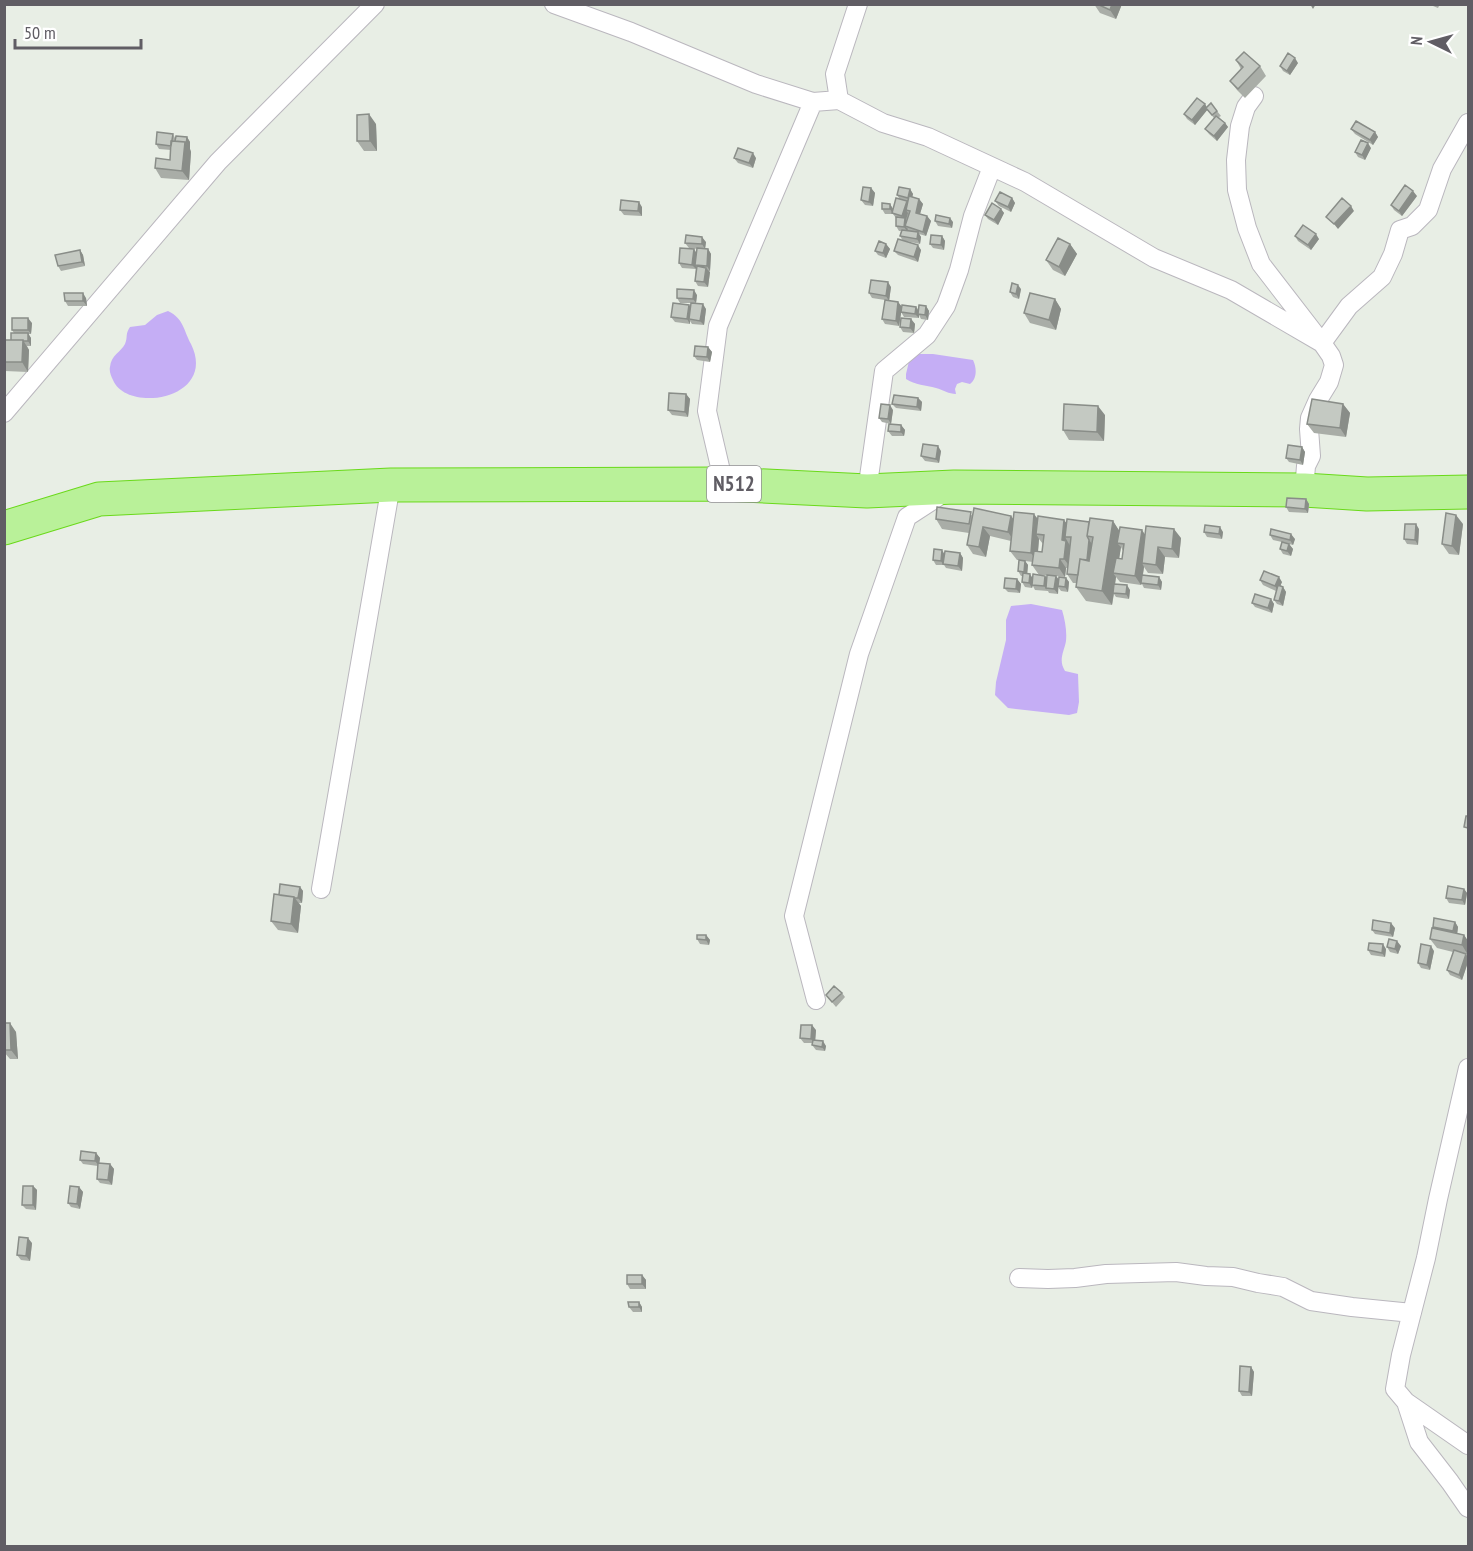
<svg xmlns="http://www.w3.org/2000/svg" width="1473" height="1551" viewBox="0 0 1473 1551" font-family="'PT Sans Narrow',sans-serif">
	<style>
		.water { fill: #c5aef5 }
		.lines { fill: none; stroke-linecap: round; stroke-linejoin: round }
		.street-casing { stroke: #bab7be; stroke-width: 20 }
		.highway-casing { stroke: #6ad91a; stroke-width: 35 }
		.street { stroke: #fff; stroke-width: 18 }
		.highway { stroke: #b9f199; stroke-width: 33 }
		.wall { fill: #a9ada7; fill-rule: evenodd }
		.shaded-wall { fill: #898d88 }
		.building { fill: #c4c9c2; stroke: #898d88; stroke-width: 1.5 }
		.labels { text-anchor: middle; stroke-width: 4.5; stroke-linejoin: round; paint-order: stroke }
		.shield { fill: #fff; stroke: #908e92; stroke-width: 1.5 }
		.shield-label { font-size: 21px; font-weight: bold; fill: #605d64 }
	</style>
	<rect width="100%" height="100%" fill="#e8eee5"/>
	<!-- water -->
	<path class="water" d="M168,311C184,319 183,329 191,344C218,399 127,414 113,380C111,376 109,371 110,367C111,355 121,352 125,344C128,337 125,334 130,327L145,325L157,315Z
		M915,354H933L973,360C977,368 977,379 970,384L962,382L957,384L955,389L956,394C949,394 943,390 936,388C926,385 915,385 906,379V374L910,357Z
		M1031,604L1062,610C1065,620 1067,631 1066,641C1064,652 1058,660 1065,671L1078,674L1079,702L1077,713L1069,715L1008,708L995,695L996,682L1006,640V620L1011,606Z"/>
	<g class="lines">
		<defs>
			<path id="street" d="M554,4L631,32L756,84L813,102L839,100L883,123L928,137L1025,182L1154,258L1231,290L1322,343L1349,306L1382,277L1393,254L1400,230L1412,226L1428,210L1442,169L1468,123
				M1254,96L1246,107L1240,126L1236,160L1237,190L1247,228L1261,264L1322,343L1331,356L1334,365L1329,382L1318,400L1310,418L1309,429L1311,456L1306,466L1304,490
				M839,100L835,74L858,4
				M4,413L218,162L375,4
				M724,484L707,411L718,326L813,102
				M867,491L884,371L927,335L946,306L959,270L973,216L992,167
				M321,889L391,485
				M816,1000L794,916L859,654L907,517L947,491
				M1468,1068L1438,1199L1426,1258L1401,1355L1395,1389L1406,1402L1468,1445
				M1019,1278L1048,1279L1075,1278L1106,1274L1176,1272L1206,1276L1233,1277L1258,1283L1283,1287L1311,1301L1352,1307L1412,1313
				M1406,1402L1419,1442L1450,1482L1468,1508"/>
			<path id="highway" d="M4,528L99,499L391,485L724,484L867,491L954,487L1304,490L1367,494L1468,492"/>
		</defs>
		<!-- street casing -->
		<use href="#street" class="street-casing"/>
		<!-- highway casing -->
		<use href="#highway" class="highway-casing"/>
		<!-- street -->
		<use href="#street" class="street"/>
		<!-- highway -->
		<use href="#highway" class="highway"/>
	</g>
	<!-- wall -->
	<path class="wall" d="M1094,4H1122L1116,19L1100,13Z
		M1428,4H1440L1438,8Z
		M1236,60L1260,66L1266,76L1245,98L1237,90L1230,81L1241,69Z
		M1298,63L1290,75L1283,71L1280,66Z
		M1205,104L1206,107L1217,111L1221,116L1219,117L1225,123L1228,127L1217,141L1209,134L1205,129L1214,118L1207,110L1195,125L1187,119L1184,114Z
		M376,124L377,151H364L357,141Z
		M1351,129L1375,132L1378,137L1373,145L1355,134Z
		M173,134L175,138L187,137L190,142V149L191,152L189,180L161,178L155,168L170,160L171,150L159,149L156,144Z
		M1371,148L1365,160L1358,157L1355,152Z
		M734,158H756L753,168L738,163Z
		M871,188L875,193L873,206L865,205L861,200Z
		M910,189L913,194L912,197L919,199L923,204L920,214L927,216L931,221L926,236L919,234L921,237L920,244L906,241L921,250L918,262L898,255L894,251L903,241L900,236L901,231H899L896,226V218L893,214H885L882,209L890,204L893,209L899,198L897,195Z
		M1417,196L1402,216L1394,210L1391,205Z
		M1012,198L1015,203L1011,212L999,206L995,201Z
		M642,207V216L624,215L620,210Z
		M1001,209L1004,213L998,225L988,219L985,215Z
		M935,221L953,222L952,228L938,226Z
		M942,236L945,241L944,250L933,248L930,244Z
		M1295,236L1319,239L1311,250L1298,241Z
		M706,242L705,249H708L711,254L710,271H708L710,272L708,287L698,286L695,281L696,266V269L682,268L679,263L694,249L696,253L698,249L689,248L685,243Z
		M886,244L890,249L886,258L878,255L875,251Z
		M1070,244L1077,254L1065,276L1053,270L1046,260Z
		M80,250L83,255L85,266L61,271L58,266Z
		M891,287L889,301L898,302L902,307L899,326L885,324L882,319L885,300L872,298L869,293Z
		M1021,289L1019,299L1013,297L1010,292Z
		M697,295L696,303L706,309L704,325L692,324L690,321V324L675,322L671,317L689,305L691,308V303H680L677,298Z
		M86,298L87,306H68L65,301Z
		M1055,299L1061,309L1056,330L1030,323L1024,313Z
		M926,306L929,311L928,320L921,319L919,315V318L904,317L901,312L916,307L919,310Z
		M911,319L915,324L914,333L903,332L900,327Z
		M32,323L31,334H28L31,338V346H27L29,350L28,372L5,371L4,369V340H11L14,333L12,330Z
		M708,347L712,352L710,362L697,360L694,356Z
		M686,394L690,399L688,417L672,415L668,410Z
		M918,398L922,402L921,411L896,408L892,404Z
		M1343,404L1350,413L1346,437L1314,433L1307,424Z
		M893,410L891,424L882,422L879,418Z
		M1105,415L1104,441L1069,440L1063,430Z
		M901,425L905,430L904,436H892L888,431Z
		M1302,447L1305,452L1303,465L1289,462L1286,458Z
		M941,451L939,463L925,461L921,456Z
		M1306,499L1309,504L1308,513L1289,512L1286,507Z
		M973,515L1011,516L1013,519L1064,520L1066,523L1113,521L1119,531L1181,538L1179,558L1165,557L1163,574L1148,573L1144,567L1143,575L1159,577L1162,582L1161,590L1144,588L1142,584L1141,585L1120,582L1116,577L1115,584L1130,590L1129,599L1116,597L1114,594L1112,605L1086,601L1076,587L1077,583H1073L1067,574V568H1066L1065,577L1056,576L1059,580L1066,578L1069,582L1068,592L1061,591L1058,587V594L1049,593L1048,591L1035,590L1033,586L1032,588L1025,587L1022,582L1023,576H1021L1018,571L1019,560H1017L1010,551L1011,541L990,536L986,557L973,554L967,545L969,533L942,529L936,519ZM1039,539L1043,544L1042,552H1038ZM1121,547L1123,551L1122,559L1119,558ZM1025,561L1033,562L1032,565L1039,575H1047V578L1032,577L1027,574L1028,565Z
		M1463,524L1459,555L1449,554L1442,544Z
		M1419,529L1418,545L1407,544L1404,539Z
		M1204,532H1223L1222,539L1207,537Z
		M1270,535L1295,539L1293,545L1289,544L1293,549L1291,556L1283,554L1280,549L1282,542L1273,540Z
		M960,553L963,558L962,571L946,568L944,565H936L933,560L944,554Z
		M1017,579L1021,584L1020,593L1008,592L1004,588Z
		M1260,580L1282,582L1280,586L1283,587L1286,592L1283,606L1277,604L1274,600L1276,591L1263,585Z
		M1271,599L1274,604L1272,613L1255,607L1252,603Z
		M1468,885V895L1467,894L1465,905L1449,903L1446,898L1464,889L1467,893Z
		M300,887L303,891L302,903H299L301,906L298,933L278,930L271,921L279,895Z
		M1455,922L1458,927L1457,933L1464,935L1468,941V954H1466L1468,958V962L1462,980L1450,975L1447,970L1453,952L1437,948L1430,939L1434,928L1433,927Z
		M1395,928L1393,937L1375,934L1372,930Z
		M706,935L710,940L709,945L700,944L697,939Z
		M1401,946L1398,954L1390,952L1387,947Z
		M1386,949L1385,957L1371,955L1368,950Z
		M1434,951L1430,970L1421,968L1418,963Z
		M842,993L845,997L836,1007L826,995Z
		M4,1023L16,1032L18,1059H10L4,1052Z
		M816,1030L815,1040L826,1046L825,1051L816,1050L812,1045L813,1043H804L800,1038Z
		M96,1153L100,1158L99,1163L110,1164L114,1169L112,1185L100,1183L97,1179L98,1166L83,1164L80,1160Z
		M33,1186L37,1190L36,1210L26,1209L22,1205Z
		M79,1187L83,1192L80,1209L71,1207L68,1203Z
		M32,1243L30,1261L21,1260L17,1255Z
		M642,1275L646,1280V1289H630L627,1284Z
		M639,1302L642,1307V1312H633L629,1307Z
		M1251,1367L1254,1372L1252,1396H1242L1239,1391Z"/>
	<!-- shaded-wall -->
	<path class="shaded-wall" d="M1112,4H1122L1116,19L1110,10Z
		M1310,4H1316L1313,9Z
		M1295,58L1298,63L1290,75L1287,71Z
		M1205,104L1208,109L1195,125L1192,120Z
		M369,114L376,124L377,151L370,141Z
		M1225,123L1228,127L1217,141L1214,136Z
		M1375,132L1378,137L1373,145L1370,140Z
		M187,137L190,142V149L191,152L189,180L182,171L185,142Z
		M1368,143L1371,148L1365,160L1362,155Z
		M753,153L756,158L753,168L749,163Z
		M871,188L875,193L873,206L869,202Z
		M910,189L913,194L911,202L908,198Z
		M1413,191L1417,196L1402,216L1399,211Z
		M1012,198L1015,203L1011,212L1008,207Z
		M919,199L923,204L919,217L916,213Z
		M907,201L910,205L906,210L908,213L906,220L908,223L905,226L908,229L907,231L904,227L905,219L902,216Z
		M639,202L642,207V216L638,211Z
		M890,204L893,209V214L890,209Z
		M1351,206L1354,211L1338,229L1334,224Z
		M1001,209L1004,213L998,225L994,220Z
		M927,216L931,221L926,236L923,232Z
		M950,218L953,222L952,228L949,224Z
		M918,232L921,237L920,244L917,239Z
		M1316,234L1319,239L1311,250L1308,245Z
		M942,236L945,241L944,250L941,245Z
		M702,237L706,242L705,249L702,244Z
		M886,244L890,249L886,258L883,253Z
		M1070,244L1077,254L1065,276L1059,267Z
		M918,245L921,250L918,262L914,257Z
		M694,249L697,254L696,269L692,265Z
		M708,249L711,254L710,271L707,266Z
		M80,250L83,255L85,266L82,262Z
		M706,268L710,272L708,287L704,282Z
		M888,282L891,287L889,301L886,296Z
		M1018,285L1021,289L1019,299L1016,294Z
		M694,290L697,295L696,303L693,299Z
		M83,293L86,298L87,306L83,301Z
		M1055,299L1061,309L1056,330L1049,320Z
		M898,302L902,307L899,326L896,321Z
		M703,304L706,309L704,325L700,321Z
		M689,305L692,309L689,319L690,321V324L687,319Z
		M926,306L929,311L928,320L925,315Z
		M916,307L919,312V318L915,314Z
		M28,318L32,323L31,334L28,330Z
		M911,319L915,324L914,333L910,328Z
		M28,333L31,338V346L28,341Z
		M23,340L29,350L28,372L22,362Z
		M708,347L712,352L710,362L707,357Z
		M686,394L690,399L688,417L685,412Z
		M918,398L922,402L921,411L917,407Z
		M1343,404L1350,413L1346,437L1340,428Z
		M890,405L893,410L891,424L888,419Z
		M1098,406L1105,415L1104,441L1097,432Z
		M901,425L905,430L904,436L901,432Z
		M938,446L941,451L939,463L936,459Z
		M1302,447L1305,452L1303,465L1300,460Z
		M1306,499L1309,504L1308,513L1305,509Z
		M1034,514L1041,523L1036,534L1039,539L1037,562L1031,553Z
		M1456,515L1463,524L1459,555L1452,546Z
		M1011,516L1018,525L1014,541L1008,532Z
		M1064,520L1071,529L1065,537L1073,551L1071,568L1064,559L1062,540Z
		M1113,521L1122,535L1117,543L1121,547L1117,573H1113L1116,577L1112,605L1102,591Z
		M1416,524L1419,529L1418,545L1415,540Z
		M983,527L990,536L986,557L979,547Z
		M1220,527L1223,532L1222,539L1219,534Z
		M1174,529L1181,538L1179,558L1172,549Z
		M1142,530L1148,539L1142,563L1144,567L1141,585L1135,576Z
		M1291,534L1295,539L1293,545L1290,540Z
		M1089,540L1096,549L1086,564Z
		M1289,544L1293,549L1291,556L1287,551Z
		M1158,547L1165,557L1163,574L1156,565Z
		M942,550L945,555L943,564L944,566L941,561Z
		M960,553L963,558L962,571L958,566Z
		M1060,559L1066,568L1065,577L1059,568Z
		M1025,561L1028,565L1027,576L1024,572Z
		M1030,574L1033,579L1032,588L1029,583Z
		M1045,576L1049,580L1046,588L1048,591L1044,586Z
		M1056,576L1059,580L1058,594L1054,589Z
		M1159,577L1162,582L1161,590L1158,585Z
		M1279,577L1282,582L1278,591L1275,586Z
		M1066,578L1069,582L1068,592L1065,587Z
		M1017,579L1021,584L1020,593L1016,589Z
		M1127,585L1130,590L1129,599L1126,594Z
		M1283,587L1286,592L1283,606L1279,601Z
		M1271,599L1274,604L1272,613L1268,608Z
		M300,887L303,891L302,903L298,898Z
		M1464,889L1467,893L1465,905L1462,900Z
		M294,897L301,906L298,933L291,924Z
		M1455,922L1458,927L1457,936L1453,931Z
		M1391,923L1395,928L1393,937L1390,933Z
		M706,935L710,940L709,945L706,940Z
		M1464,935L1468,941V955L1462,945Z
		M1397,941L1401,946L1398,954L1395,949Z
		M1383,944L1386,949L1385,957L1382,953Z
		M1431,946L1434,951L1430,970L1427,965Z
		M1466,954L1468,958V962L1462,980L1459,975Z
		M10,1023L16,1032L18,1059L11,1050Z
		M812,1025L816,1030L815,1044L811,1039Z
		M823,1041L826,1046L825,1051L822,1047Z
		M96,1153L100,1158L99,1166L95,1161Z
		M110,1164L114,1169L112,1185L108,1180Z
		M33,1186L37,1190L36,1210L33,1205Z
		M79,1187L83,1192L80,1209L77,1204Z
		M28,1238L32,1243L30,1261L26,1256Z
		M642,1275L646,1280V1289L642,1284Z
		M639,1302L642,1307V1312L639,1307Z
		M1251,1367L1254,1372L1252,1396L1249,1392Z"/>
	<!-- building -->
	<path class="building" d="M1097,4H1112L1110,10Z
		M1244,52L1260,66L1238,89L1230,81L1243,67L1236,60Z
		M1288,53L1295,58L1287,71L1280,66Z
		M1197,98L1205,104L1192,120L1184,114Z
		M1211,103L1217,111L1212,115L1206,108Z
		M369,114L370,141H357V115Z
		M1216,116L1225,123L1214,136L1205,129Z
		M1356,121L1375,132L1370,140L1351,129Z
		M157,132L173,134L171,146L156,144Z
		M176,136L187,137L186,145L185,142L175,141Z
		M1361,140L1368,143L1362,155L1355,152Z
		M171,141L185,142L182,171L155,168L156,158L170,160Z
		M738,148L753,153L749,163L734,158Z
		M1405,185L1413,191L1399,211L1391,205Z
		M863,187L871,188L869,202L861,200Z
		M899,187L910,189L908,198L897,195Z
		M1000,192L1012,198L1008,207L995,201Z
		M909,196L919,199L916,213L927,216L923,232L905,226L910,211L906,210Z
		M896,198L907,201L902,216L892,213Z
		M1342,198L1351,206L1334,224L1326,217Z
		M621,200L639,202L638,211L620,210Z
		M882,203L890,204V209H882Z
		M992,203L1001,209L994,220L985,215Z
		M936,215L950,218L949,224L935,221Z
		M896,217L905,218L904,227L896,226Z
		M1303,225L1316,234L1308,245L1295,236Z
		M902,230L918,232L917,239L900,236Z
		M686,235L702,237V244L685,243Z
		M931,235L942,236L941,245L930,244Z
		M1058,238L1070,244L1059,267L1046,260Z
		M898,239L918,245L914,257L894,251Z
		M879,241L886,244L883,253L875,251Z
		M680,248L694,249L692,265L679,263Z
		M697,248L708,249L707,266L695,265Z
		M80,250L82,262L58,266L55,255Z
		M697,266L706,268L704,282L695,281Z
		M871,280L888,282L886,296L869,293Z
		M1012,283L1018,285L1016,294L1010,292Z
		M677,289L694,290L693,299L677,298Z
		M64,293H83V301H65Z
		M1030,293L1055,299L1049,320L1024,313Z
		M885,300L898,302L896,321L882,319Z
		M673,303L689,305L687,319L671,317Z
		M691,303L703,304L700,321L689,319Z
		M902,305L916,307L915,314L901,312Z
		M919,305L926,306L925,315L918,314Z
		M12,318H28V330H12Z
		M901,318L911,319L910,328L900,327Z
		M11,333H28V341H23V340H11Z
		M4,340H23L22,362H4Z
		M695,346L708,347L707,357L694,356Z
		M669,393L686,394L685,412L668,410Z
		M894,395L918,398L917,407L892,404Z
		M1312,399L1343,404L1340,428L1307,424Z
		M881,404L890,405L888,419L879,418Z
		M1064,404L1098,406L1097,432L1063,430Z
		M889,424L901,425V432L888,431Z
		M923,444L938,446L936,459L921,456Z
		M1288,445L1302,447L1300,460L1286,458Z
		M1287,498L1306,499L1305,509L1286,507Z
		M937,507L971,512L969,524L936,519Z
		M974,508L1011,516L1008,532L983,527L979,547L967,545Z
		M1014,512L1034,514L1031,553L1010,551Z
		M1446,513L1456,515L1452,546L1442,544Z
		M1038,516L1064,520L1062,540L1066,541L1064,559H1060L1059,568L1032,565L1034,551L1042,552L1044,535L1036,534Z
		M1090,518L1113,521L1102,591L1076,587L1080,559L1089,561L1093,537L1087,536Z
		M1067,519L1089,522L1087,536L1089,540L1087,560L1080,559L1078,575L1067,574L1071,537H1065Z
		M1405,524H1416L1415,540L1404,539Z
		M1205,525L1220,527L1219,534L1204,532Z
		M1146,526L1174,529L1172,549L1158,547L1156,565L1142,563Z
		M1120,527L1142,530L1135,576L1113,573L1116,558L1122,559L1124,544L1117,543Z
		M1271,529L1291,534L1290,540L1270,535Z
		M1282,542L1289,544L1287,551L1280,549Z
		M934,549L942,550L941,561L933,560Z
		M945,551L960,553L958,566L943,564Z
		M1019,560L1025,561L1024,572L1018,571Z
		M1264,571L1279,577L1275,586L1260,580Z
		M1023,573L1030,574L1029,583L1022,582Z
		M1033,574L1045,576L1044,586L1032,585Z
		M1047,575L1056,576L1054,589L1046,588Z
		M1142,575L1159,577L1158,585L1141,583Z
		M1059,577L1066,578L1065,587L1058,586Z
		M1005,578L1017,579L1016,589L1004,588Z
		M1114,584L1127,585L1126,594L1113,593Z
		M1278,585L1283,587L1279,601L1274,600Z
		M1255,594L1271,599L1268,608L1252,603Z
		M1466,816H1468V828L1464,827Z
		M280,884L300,887L298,898H295L294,897L279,895Z
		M1448,886L1464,889L1462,900L1446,898Z
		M274,894L294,897L291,924L271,921Z
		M1434,918L1455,922L1453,931L1433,927Z
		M1373,920L1391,923L1390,933L1372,930Z
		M1432,928L1464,935L1462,945L1430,939Z
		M697,935H706V940L697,939Z
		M1389,939L1397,941L1395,949L1387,947Z
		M1369,943L1383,944L1382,953L1368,950Z
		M1421,944L1431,946L1427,965L1418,963Z
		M1454,950L1466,954L1459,975L1447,970Z
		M834,986L842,993L832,1002L826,995Z
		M4,1023H10L11,1050H4Z
		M801,1025H812L811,1039L800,1038Z
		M813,1040L823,1041L822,1047L812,1045Z
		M81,1151L96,1153L95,1161L80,1160Z
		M98,1163L110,1164L108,1180L97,1179Z
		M23,1186H33V1205H22Z
		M70,1186L79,1187L77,1204L68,1203Z
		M19,1237L28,1238L26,1256L17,1255Z
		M627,1275H642V1284H627Z
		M628,1302H639V1307H629Z
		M1240,1366L1251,1367L1249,1392L1239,1391Z"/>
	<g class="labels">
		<!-- shield labels -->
		<rect class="shield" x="707" y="466" width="54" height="36" rx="4.5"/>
		<g class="shield-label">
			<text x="734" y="491">N512</text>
		</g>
	</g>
	<!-- border -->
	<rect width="1473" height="1551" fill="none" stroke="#605d64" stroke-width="12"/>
	<!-- north arrow -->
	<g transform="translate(1431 42) rotate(275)" stroke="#ffffff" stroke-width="4.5" paint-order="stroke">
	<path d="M0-4.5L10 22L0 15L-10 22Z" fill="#605d64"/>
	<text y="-9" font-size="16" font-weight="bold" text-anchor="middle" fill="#605d64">N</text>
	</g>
	<!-- scale -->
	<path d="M15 39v9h126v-9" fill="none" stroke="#605d64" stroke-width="3"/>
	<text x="24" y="39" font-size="18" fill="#605d64" stroke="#ffffff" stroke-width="4.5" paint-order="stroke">50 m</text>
</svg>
